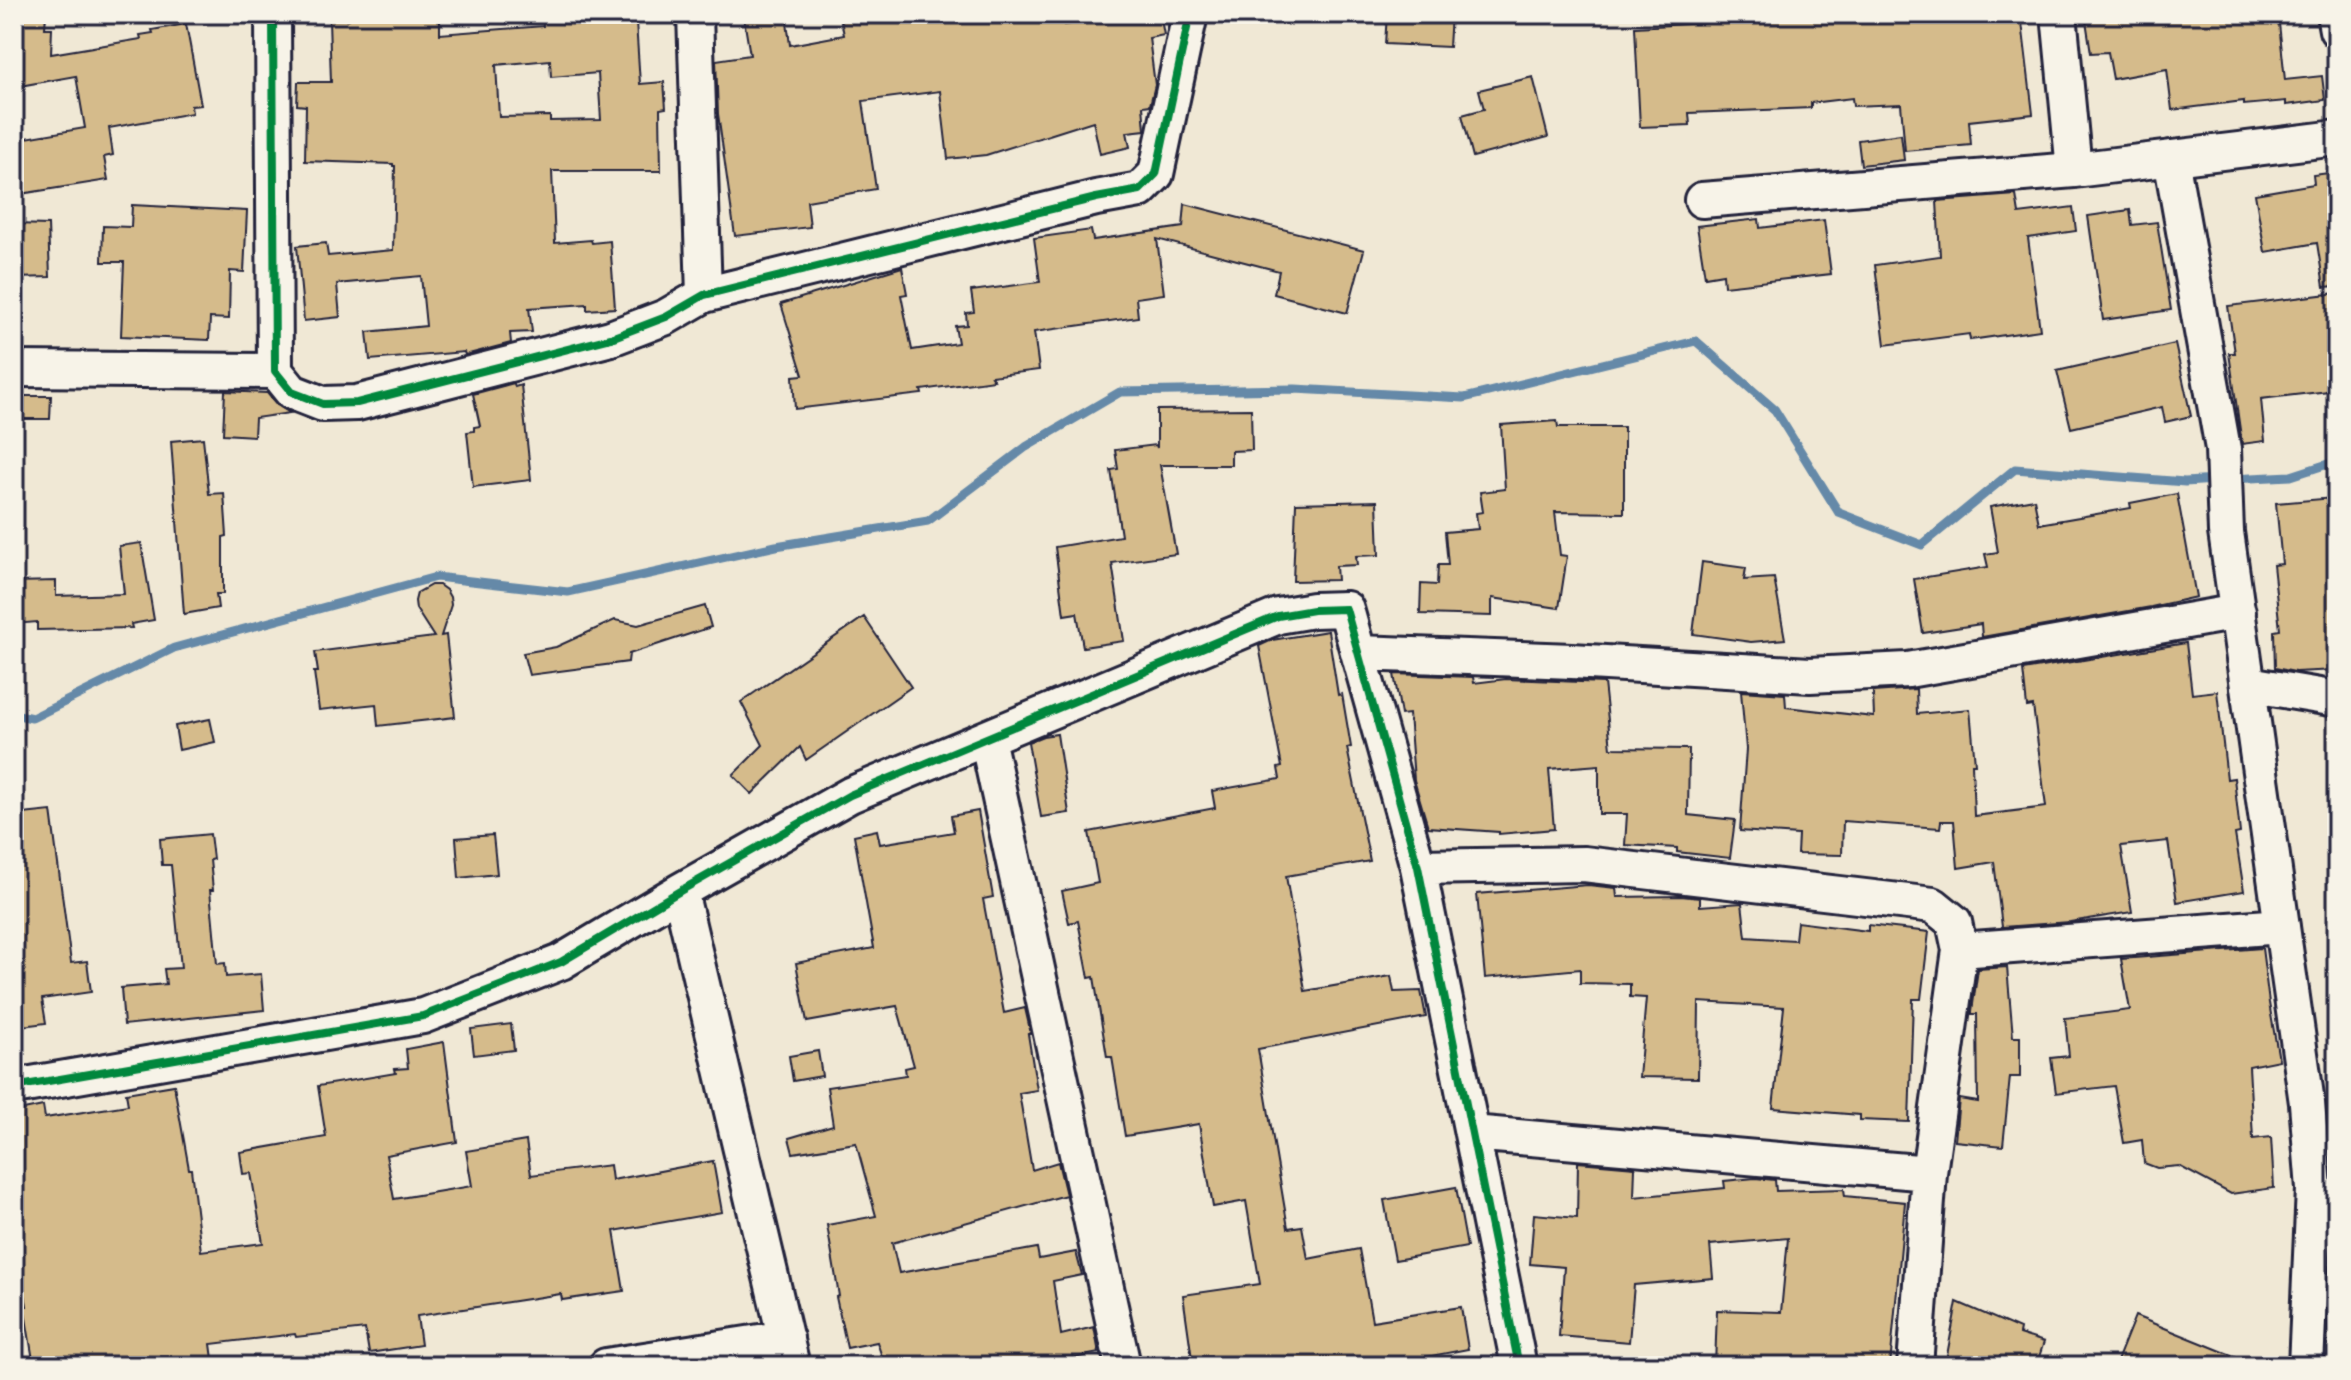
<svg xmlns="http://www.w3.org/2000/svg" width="2351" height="1380" viewBox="0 0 2351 1380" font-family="Caveat,sans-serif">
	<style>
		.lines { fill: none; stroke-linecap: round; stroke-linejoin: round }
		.stream { stroke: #6589a8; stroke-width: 9 }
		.building { fill: #d5bb8b; stroke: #22223b; stroke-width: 2; fill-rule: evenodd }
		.street-casing { stroke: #22223b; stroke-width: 40 }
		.street { stroke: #f7f3e8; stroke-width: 34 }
		.cycleway-casing { stroke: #f7f3e8; stroke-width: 13 }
		.cycleway { stroke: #00873e; stroke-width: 8 }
	</style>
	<rect width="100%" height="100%" fill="#f0e8d5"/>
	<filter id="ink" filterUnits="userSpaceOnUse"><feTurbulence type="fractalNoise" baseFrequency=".0125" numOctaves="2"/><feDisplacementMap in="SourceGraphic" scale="16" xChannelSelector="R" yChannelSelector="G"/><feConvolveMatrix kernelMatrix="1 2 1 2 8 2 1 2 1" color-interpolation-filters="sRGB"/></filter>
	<g filter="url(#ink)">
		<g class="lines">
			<!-- stream -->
			<path class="stream" d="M2231,479L2291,476L2337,461
				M14,714L32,718L174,648L436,577L568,592L776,546L928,521L1026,447L1120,392L1295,389L1464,398L1696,341L1775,410L1839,513L1922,545L2015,469L2185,482L2216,480"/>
		</g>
		<!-- building -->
		<path class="building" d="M17,14L46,15L45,28H52L51,54L141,39L140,35L153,33L152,30L186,24L201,105L191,106L192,113L109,128L113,155L104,157L108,180L14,195V140L85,128L76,76L14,87Z
			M349,14H440V34L543,26L542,14H616L617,24L636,22L640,84L664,82L666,108L660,109L661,171H552L555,243L591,240L592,243L610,241L615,308L587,310V304L529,308L532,332L510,333L511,343L465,355L464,352L370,360L367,332L426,326L421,276L337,284L340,317L304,321L297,246L326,243L328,256L393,250L395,166H393V164L305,161L306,106L297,105L298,82H331L329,20L349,19ZM550,60L551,77L598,73L601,120L550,121V116L499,117L496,65Z
			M786,14L790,45L844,35L841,20L870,14H1062L1064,25L1111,19V14H1160L1164,35L1149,38L1155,85L1150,105L1143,106L1145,130L1127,132L1130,147L1100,154L1093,121L986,155L948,159L940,91L863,101L876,189L807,201L810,227L735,236L718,114L716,60L750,55L744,19Z
			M1387,14H1451L1449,47L1385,44Z
			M1705,14H2021L2033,114L1969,121L1971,145L1905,151L1901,104L1853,106L1852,98L1811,103V108L1689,113L1690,125L1640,127L1635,27L1705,23Z
			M2085,14H2278L2285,80L2322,76L2325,100L2286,105V101L2244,105V101L2172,110L2167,69L2113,79L2108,52L2091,53Z
			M1533,77L1548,137L1473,157L1462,115L1484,109L1479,90Z
			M1901,134L1904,160L1861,165L1858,140Z
			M2337,172V286L2324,287L2317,243L2265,252L2255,194L2314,184L2313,175Z
			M2016,195L2019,214L2073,207L2076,231L2028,238L2040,330L1970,340L1969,334L1885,345L1875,265L1940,256L1937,201Z
			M1185,204L1364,250L1347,313L1274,294L1279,271L1157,239L1164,294L1136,298L1138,317L1034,332L1039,370L991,376L994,380L921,390L922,394L795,409L793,376L803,375L781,304L902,267L907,294L901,295L912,350L958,343L955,326L967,325L966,313L974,312L971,291L1040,282L1034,238L1091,230L1093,240L1183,227Z
			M132,205L247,211L244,272L230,271L229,319L210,318L209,340L121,336L124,262H102L103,226L131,227Z
			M2130,210L2132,225L2157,222L2171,310L2103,320L2088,216Z
			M1759,219L1760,228L1824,220L1831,274L1724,286L1723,274L1705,277L1697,226Z
			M14,224L48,225L50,277L14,278Z
			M2337,293V390L2261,399L2265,441L2242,444L2229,353H2235L2228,306Z
			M2175,344L2191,416L2165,422L2162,407L2071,428L2057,371Z
			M514,383L515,387L521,385L531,480L473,487L467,432L474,431V427L480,426L473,394Z
			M225,391L267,393L277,405L290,413L255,418L254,436L223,434Z
			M19,396H51L50,419H19Z
			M1251,409L1252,450L1231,451V465H1160L1176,554L1112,563L1124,641L1083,647L1077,613L1064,615L1055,547L1121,536L1111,470L1118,469L1115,450L1156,445L1157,448V410Z
			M1557,421L1558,427H1624V513L1555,512L1560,555L1567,556L1559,608L1492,598V616L1420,614L1421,584L1437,585L1438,565H1448L1445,532L1478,529L1476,513L1483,512L1480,492L1505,489L1501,425Z
			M203,438L209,494L224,493L227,536L223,537V594H216L218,608L184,614L171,441Z
			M2177,494L2196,597L2151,607L1982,637L1981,624L1923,633L1914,579L1988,567L1985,554L1998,552L1990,507L2034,499L2039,524L2131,508L2130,503Z
			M2333,498L2335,524H2332L2337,572V670L2295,672L2275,668L2274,631L2280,630L2273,565L2282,564L2276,503Z
			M1377,501L1379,555L1356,556L1357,565L1336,566L1337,580L1293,581L1296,503Z
			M141,543L154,620L131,624L132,628L37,630V622L14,624V582L56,581V596L124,594L119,546Z
			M1702,562L1746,568L1744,580L1774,578L1785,639L1751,642L1693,634Z
			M431,585H439L446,590L450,597L451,605L441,636L446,635L455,717L378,726L376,704L319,710L314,672H318L315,652L434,637L416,609L415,601L417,593Z
			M705,606L711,627L629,654L628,662L529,675L523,653L556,647L615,620L638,625Z
			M864,617L911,687L806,760L800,747L752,794L733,775L763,745L741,702Z
			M1328,631L1338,695L1342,694L1351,747L1347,748L1370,861L1286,876L1305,991L1391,976L1394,992L1421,991L1426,1017L1258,1049L1288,1228L1302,1226L1308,1259L1359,1249L1372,1321L1461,1307L1468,1349L1405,1361V1363L1389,1366H1193L1183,1295L1260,1284L1246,1201L1213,1207L1199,1124L1125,1136L1112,1057H1107L1094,977L1089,978L1078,921L1069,923L1062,891L1098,883L1089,832L1215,808L1212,791L1280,779L1278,768L1282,767L1259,646L1272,640Z
			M2186,643L2192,694L2217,691L2227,779L2234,778L2240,833L2235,834L2244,891L2177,902L2168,841L2121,846L2132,912L2070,922L2002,927L1994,862L1958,868L1954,821H1941L1940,828L1843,821L1842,855L1797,854L1798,835L1740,831L1746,749L1741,691L1785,694L1786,707L1874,717L1873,692L1916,689L1917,714L1970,709L1975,764H1972L1974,816L2046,807L2033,706L2027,707L2023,670Z
			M1394,674L1473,677L1474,683L1506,679L1604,683L1611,748L1689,749L1688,815L1735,820L1730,858L1677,852V848L1625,845L1627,814H1599V765L1549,769L1554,829L1499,834V832L1428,827L1414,780L1409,714L1401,715Z
			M210,719L215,742L179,750L175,726Z
			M1057,734L1069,813L1041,817L1028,742L1043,736Z
			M51,811L71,963L87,961L91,992L42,999L46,1023L14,1027V815Z
			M978,811L993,897L983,899L1004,1013L1025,1008L1031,1034H1028L1037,1090L1019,1093L1032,1170L1058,1162L1066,1195L892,1243L899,1273L1037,1248L1039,1259L1076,1252L1082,1275L1053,1281L1061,1335L1094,1327L1099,1353L1064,1360L1065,1366H885L877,1342L847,1348L836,1297L839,1296L827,1225L876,1216L856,1143L793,1153L789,1138L833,1125L827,1087L906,1075L905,1068L914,1066L897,1006L807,1022L796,963L874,948L854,835L877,830L880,844L954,832L951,816Z
			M210,834L213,859L210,860L213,890H210L217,964L225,963L226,977L261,974L264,1010L124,1025L121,988L166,984L164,969L181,968L171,865H162L160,839Z
			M493,835L497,874L459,878L456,838Z
			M1588,885L1616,888L1617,897L1681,896L1700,898V906L1742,903L1746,937L1795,940L1797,922L1868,931V925L1929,932L1921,999H1913L1909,1122L1860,1120V1115L1773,1108L1784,1007L1699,1002L1698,1078L1639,1077L1646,998L1630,997V984L1580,983V969L1485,978L1477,894Z
			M2262,948L2269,1003L2279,1060L2249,1066L2253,1139L2271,1137L2274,1188L2231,1194L2179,1166L2157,1168L2144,1163L2142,1140L2124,1143L2114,1086L2056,1093L2051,1058L2069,1056L2065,1018L2130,1010L2121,959Z
			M2007,967L2013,1037H2020V1077H2010L2003,1146L1955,1141L1959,1099L1978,1102L1977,1014H1972V1011L1978,969Z
			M511,1024L514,1050L474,1055L471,1029Z
			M444,1042L457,1142L386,1155L394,1199L472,1186L466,1151L526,1141L531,1175L610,1165L612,1180L713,1161L722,1212L614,1231L624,1291L562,1300L561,1294L417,1316L421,1345L369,1353L365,1329L296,1337L295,1334L211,1344L214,1366H34L24,1306H27L14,1232V1112L43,1106L45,1118L128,1105L126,1093L174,1085L189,1169H191L201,1251L263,1243L251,1173L243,1174L240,1152L326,1137L318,1086L396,1073L395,1069L408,1068L406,1049Z
			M818,1051L822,1076L793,1081L789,1056Z
			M1578,1162L1635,1167L1634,1197L1725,1188L1724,1181L1755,1178L1775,1180L1776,1191L1844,1189L1845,1196L1905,1202L1890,1366H1715L1717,1310L1781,1312L1788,1238L1710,1245L1713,1278L1634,1285L1629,1342L1559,1336L1564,1267L1530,1264L1534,1214L1577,1218Z
			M1456,1187L1467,1247L1395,1260L1384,1200Z
			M1957,1302L2020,1329L2019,1334L2044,1342L2036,1366H1945Z
			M2135,1316L2256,1365V1366H2115Z"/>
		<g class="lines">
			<defs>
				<path id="street" d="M273,14L275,371L292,392L323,404L357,403L611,338L666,317L704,295L1096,198L1140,190L1156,174L1190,14
					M695,14L704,295
					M2059,14L2074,170
					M2334,14L2337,30
					M2171,158L2223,449L2226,532L2307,1103L2314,1189L2306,1366
					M1702,200L2074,170L2337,138
					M14,369L275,371
					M1359,653L1572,661L1810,675L1908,670L2238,612
					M2248,684L2337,699
					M987,738L1123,1366
					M1418,867L1584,864L1933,905L1954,922L1960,950L1929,1173L1915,1366
					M680,891L792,1366
					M1960,950L2282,926
					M14,1087L423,1016L561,962L680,891L850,795L1278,616L1313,610L1346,609L1418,867L1519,1366
					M1472,1133L1929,1173
					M606,1366L786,1338"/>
			</defs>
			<!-- street casing -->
			<use href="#street" class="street-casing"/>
			<!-- street -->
			<use href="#street" class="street"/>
			<defs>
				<path id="cycleway" d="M273,14L275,371L292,392L323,404L357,403L611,338L666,317L704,295L1096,198L1140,190L1156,174L1190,14
					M14,1087L423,1016L561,962L680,891L850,795L1278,616L1313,610L1346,609L1418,867L1519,1366"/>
			</defs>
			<!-- cycleway casing -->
			<use href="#cycleway" class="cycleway-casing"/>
			<!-- cycleway -->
			<use href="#cycleway" class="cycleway"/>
		</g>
	</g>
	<!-- margin -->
	<rect width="2351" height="1380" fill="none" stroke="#f7f3e8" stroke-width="48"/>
	<rect x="24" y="24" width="2303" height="1332" fill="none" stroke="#22223b" stroke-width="3" filter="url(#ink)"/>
</svg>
